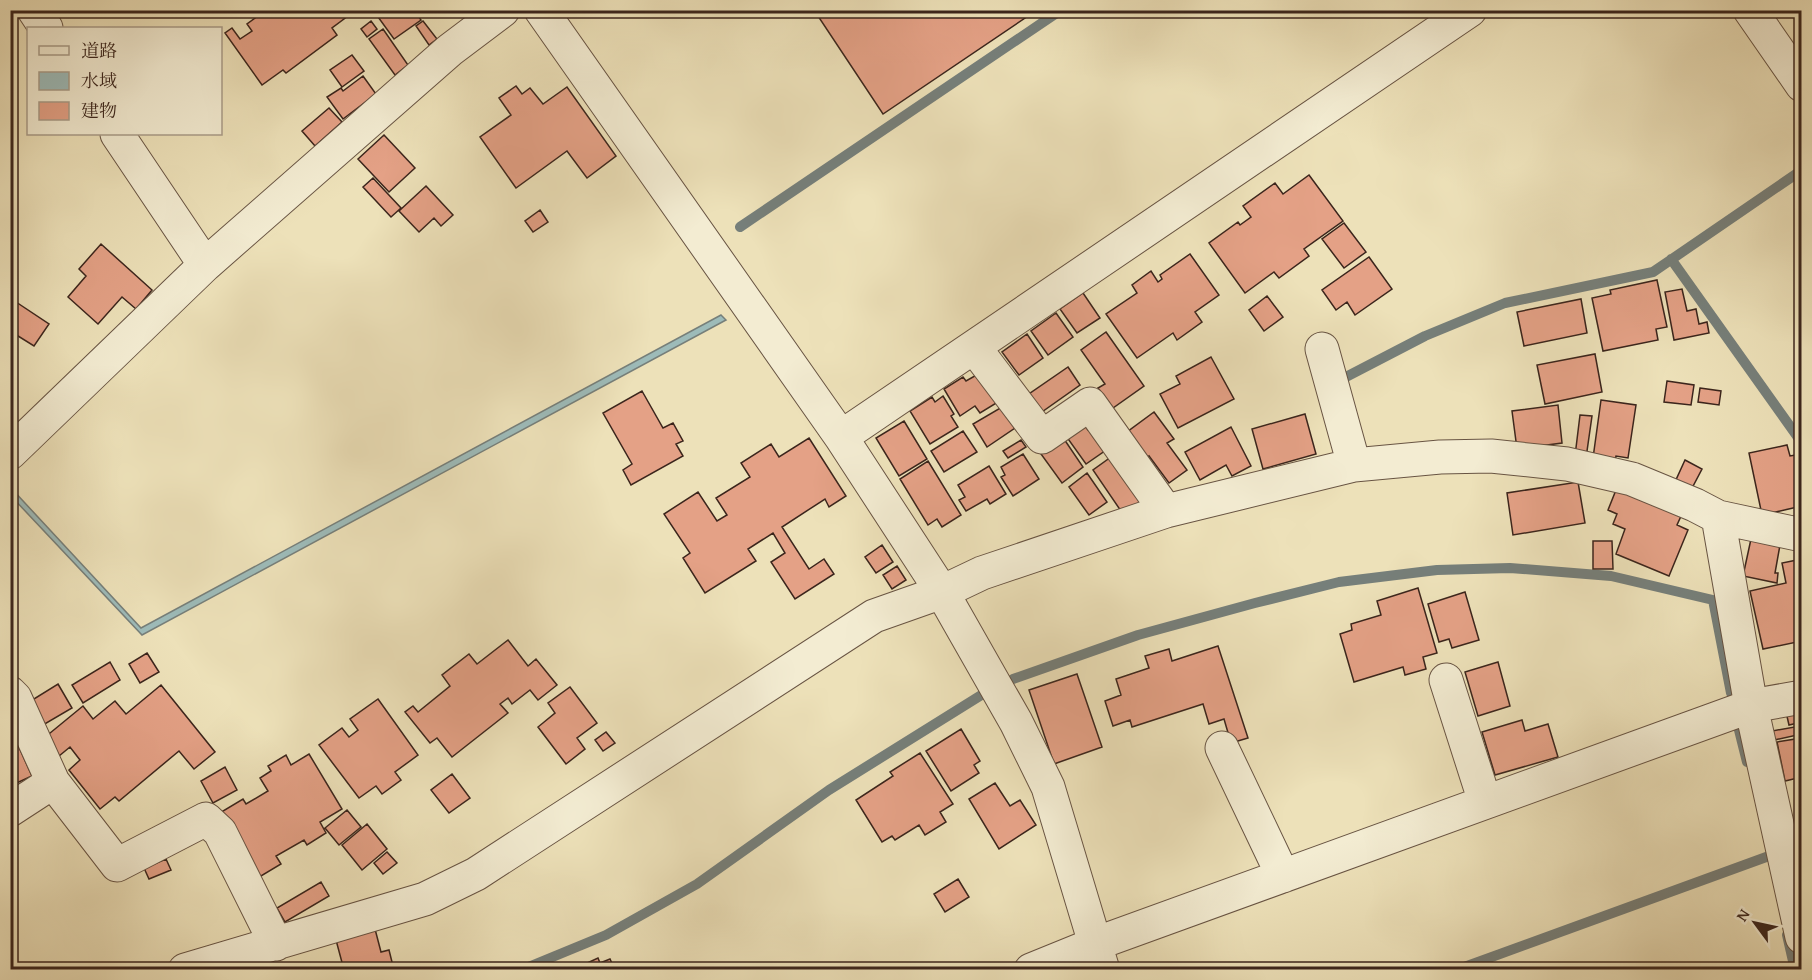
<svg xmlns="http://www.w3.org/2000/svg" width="1812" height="980" viewBox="0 0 1812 980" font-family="'Gentium Book Plus','Noto Serif JP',serif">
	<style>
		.water { fill: #9dbbb9; stroke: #767f7a; stroke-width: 1.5 }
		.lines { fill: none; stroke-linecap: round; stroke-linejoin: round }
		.stream { stroke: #767f7a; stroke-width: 10 }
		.building { fill: #e4a186; stroke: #3b251c; stroke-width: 1.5 }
		.minor-casing { stroke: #685443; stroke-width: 35 }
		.minor { stroke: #f3ecd2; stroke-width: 33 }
	</style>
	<rect width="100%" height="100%" fill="#ede1b9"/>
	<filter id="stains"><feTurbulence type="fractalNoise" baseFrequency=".00333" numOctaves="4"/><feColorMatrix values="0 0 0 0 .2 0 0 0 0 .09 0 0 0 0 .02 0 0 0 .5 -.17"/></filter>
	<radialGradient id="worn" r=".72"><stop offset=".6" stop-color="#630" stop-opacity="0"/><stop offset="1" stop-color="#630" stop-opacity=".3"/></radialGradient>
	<!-- water -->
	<path class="water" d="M721,315L726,320L142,635L11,496V488L141,628Z"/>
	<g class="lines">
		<!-- stream -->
		<path class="stream" d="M740,227L1061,10
			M1671,259L1802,443
			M1342,379L1425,336L1505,303L1653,272L1802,170
			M1013,679L1138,635L1255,603L1339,582L1437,570L1510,568L1611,576L1713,600L1731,693
			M1737,722L1747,762
			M1799,847L1802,846
			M1787,935L1795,970
			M521,970L606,935L697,884L829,790L983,694
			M1456,970L1769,856"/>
	</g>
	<!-- building -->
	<path class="building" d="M266,10H356L332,28L337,35L286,73L283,70L262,85L225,33L232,28L240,39L252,31L247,24Z
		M373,10H414L421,20L394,39Z
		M814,10H1037L883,114Z
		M371,21L377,29L367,37L361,29Z
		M423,21L437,39L429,45L416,26Z
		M383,29L408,65L395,75L369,39Z
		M352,55L364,71L342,87L330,70Z
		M363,76L376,94L343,119L327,97L341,88L343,91Z
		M516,86L522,94L530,88L543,104L567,87L616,156L587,178L567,151L516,188L480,137L511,115L499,98Z
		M329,108L342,122L315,146L302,131Z
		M384,135L415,168L389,192L358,159Z
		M1309,175L1343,221L1304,249L1309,256L1279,278L1274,272L1245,293L1209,243L1238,222L1240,225L1251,217L1243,206L1275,183L1283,194Z
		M373,178L401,208L391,217L363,187Z
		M426,186L453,215L441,226L434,218L419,232L399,211Z
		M540,210L548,222L533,232L525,221Z
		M1344,223L1366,252L1344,268L1322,239Z
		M101,244L152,290L136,309L122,297L98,324L68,297L86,276L79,269Z
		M1190,254L1219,295L1195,312L1202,322L1177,340L1173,333L1137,358L1106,314L1137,293L1132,285L1151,271L1158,282L1162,279L1160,275Z
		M1369,257L1392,289L1355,315L1347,302L1336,310L1322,290Z
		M1657,280L1667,327L1656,329L1658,340L1603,351L1592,298L1611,294L1610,290Z
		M1682,289L1687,311L1696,309L1699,324L1707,322L1709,333L1674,340L1665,292Z
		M1083,293L1100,318L1077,333L1060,309Z
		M1267,296L1283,317L1264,331L1249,310Z
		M10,298L49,324L34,346L10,331Z
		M1581,299L1587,333L1524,346L1517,312Z
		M1056,313L1073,337L1048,355L1031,331Z
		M1106,332L1144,386L1113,408L1098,388L1105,384L1081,350Z
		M1027,334L1043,358L1019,375L1002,352Z
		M1595,354L1602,392L1545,404L1537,365Z
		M1211,357L1234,399L1178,428L1160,394L1180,384L1176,376Z
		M1068,367L1080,385L1039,414L1026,396Z
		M980,373L998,402L980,413L975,406L960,416L944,389L963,377L966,381Z
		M1667,381L1694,385L1691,405L1664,402Z
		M1700,388L1721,391L1719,405L1698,402Z
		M642,391L663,428L673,423L683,441L676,444L683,456L631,485L623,470L632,464L603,413Z
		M943,396L954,414L951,416L958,427L930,444L910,411L932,397L935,402Z
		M1601,400L1636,405L1628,458L1616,456L1615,461L1593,458Z
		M1558,405L1562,443L1517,449L1512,411Z
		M1002,407L1015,428L987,447L973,424Z
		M1154,412L1174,439L1167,443L1187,470L1169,483L1149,456L1146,459L1127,432Z
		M1305,414L1316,454L1263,469L1252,429Z
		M1580,415L1592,416L1586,458L1575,456Z
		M904,421L927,459L899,476L876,438Z
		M1084,424L1088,430L1094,427L1109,448L1086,464L1066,436Z
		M1231,427L1251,466L1232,476L1226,465L1200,480L1185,452Z
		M963,431L977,452L944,472L931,451Z
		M809,438L846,496L829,507L825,499L782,527L809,569L824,559L834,574L795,599L771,562L785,553L773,533L748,549L756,561L705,593L683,558L690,553L664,514L698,492L717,521L727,515L716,498L750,477L741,463L771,444L779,457Z
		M1064,439L1083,467L1062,483L1041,454Z
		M1021,440L1026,447L1008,458L1003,451Z
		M1787,445L1790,456L1802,454V506L1762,515L1749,453Z
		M1023,454L1039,479L1013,496L1001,477L1005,475L1001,467Z
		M1111,457L1142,501L1123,514L1093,470Z
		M1685,460L1702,469L1691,490L1675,482Z
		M928,461L961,515L942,527L937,519L928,525L900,479Z
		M989,466L1006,494L990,504L987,499L966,511L959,500L965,497L958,485Z
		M1087,473L1107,502L1089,515L1069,487Z
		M1578,482L1585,523L1513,535L1507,493Z
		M1616,490L1682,514L1677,525L1688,530L1669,576L1616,554L1625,529L1613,524L1617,514L1608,510Z
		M1751,539L1780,545L1775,573H1778L1777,583L1743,576Z
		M1593,541H1612L1613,569H1593Z
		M882,545L893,562L876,573L865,557Z
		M1802,559V641L1763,649L1750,591L1786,583L1782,563Z
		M897,566L906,580L892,589L883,575Z
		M1418,588L1437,653L1423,657L1426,669L1405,675L1403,667L1354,682L1340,634L1352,630L1351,624L1381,615L1377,601Z
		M1465,592L1479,640L1452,648L1449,639L1439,642L1428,604Z
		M508,640L528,666L536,659L557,685L538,700L530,690L512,704L508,698L500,704L508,713L452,757L437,738L430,743L405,712L413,706L418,712L450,686L442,675L469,654L477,664Z
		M1218,646L1248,738L1231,743L1224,719L1209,724L1203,704L1132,727L1130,720L1113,726L1105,701L1121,695L1116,679L1149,668L1145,656L1169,649L1172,661Z
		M147,653L159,672L140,683L129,664Z
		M110,662L120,680L83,703L72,685Z
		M1498,662L1510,706L1478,716L1465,672Z
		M1077,674L1102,747L1054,764L1029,690Z
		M58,684L72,708L43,725L29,702Z
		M161,685L215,752L194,769L179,751L119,801L115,797L100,809L69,770L80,760L70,747L59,756L44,738L83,706L93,719L115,701L126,714Z
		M570,687L597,723L577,738L585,749L566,764L538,727L555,713L548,703Z
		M378,699L418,755L395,772L401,780L382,794L376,786L359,798L319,745L342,728L349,737L358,730L350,719Z
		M1802,709V722L1789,725L1786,712Z
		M1522,720L1525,731L1548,724L1558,757L1495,775L1482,732Z
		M1800,726L1802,734L1774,740L1772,731Z
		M10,727L32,776L10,786Z
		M961,729L980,761L974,765L979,773L951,791L926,751Z
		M606,732L615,743L603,751L595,740Z
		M1802,738V777L1785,781L1777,742Z
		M920,753L953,804L940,812L946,822L925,835L919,825L895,840L892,836L882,842L856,800L893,776L890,772Z
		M309,754L342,809L320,822L326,833L307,845L304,840L276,856L281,864L256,879L218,814L243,799L246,804L268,791L260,778L271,771L268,766L286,755L291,765Z
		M225,767L237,790L213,803L201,781Z
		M452,774L470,798L449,813L431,790Z
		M995,783L1010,806L1020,800L1036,825L999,849L969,799Z
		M347,810L361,827L339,845L325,828Z
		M367,824L387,849L362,870L342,845Z
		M387,852L397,863L383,874L374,863Z
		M166,859L171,870L149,879L144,868Z
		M958,879L969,897L945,912L934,894Z
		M321,882L329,896L285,922L277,908Z
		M375,929L381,952L389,950L394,970H344L336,940Z
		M598,958L600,963L610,959L615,970H572Z"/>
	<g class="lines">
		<defs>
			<path id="minor" d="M34,10L46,28
				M541,10L841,437L942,592L1016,722L1048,787L1103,970
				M1750,10L1802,85
				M117,134L205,265
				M974,347L1042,437L1090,404L1166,511
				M1322,349L1354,465
				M841,437L1470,10
				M10,453L205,265L450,50L503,10
				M1718,517L1802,535
				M1446,680L1485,802
				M10,693L15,698L53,782L117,865L206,819L220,832L276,944
				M1222,748L1283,876
				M10,810L53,782
				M185,970L425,899L476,874L874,616L942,592L982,573L1166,511L1354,465L1440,457L1491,456L1567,464L1632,479L1695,505L1718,517L1751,706L1802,937
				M1031,970L1095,944L1751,706L1802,697"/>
		</defs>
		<!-- minor casing -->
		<use href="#minor" class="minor-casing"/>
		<!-- minor -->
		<use href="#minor" class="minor"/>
	</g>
	<!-- margin -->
	<rect width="1812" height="980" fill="none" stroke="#ede1b9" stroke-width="36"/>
	<rect x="12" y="12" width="1788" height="956" fill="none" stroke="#3b251c" stroke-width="3"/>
	<rect x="18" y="18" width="1776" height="944" fill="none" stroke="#3b251c" stroke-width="1.5"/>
	<!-- legend -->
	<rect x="27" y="27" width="195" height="108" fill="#f3ecd2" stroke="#a99c89" stroke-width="1.5"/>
	<rect x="39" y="46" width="30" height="9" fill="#f3ecd2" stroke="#a99c89" stroke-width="1.5"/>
	<text x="81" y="57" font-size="18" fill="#3b251c">道路</text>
	<rect x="39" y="72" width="30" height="18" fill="#9dbbb9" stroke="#a99c89" stroke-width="1.5"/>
	<text x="81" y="87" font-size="18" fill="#3b251c">水域</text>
	<rect x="39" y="102" width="30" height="18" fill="#e4a186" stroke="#a99c89" stroke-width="1.5"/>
	<text x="81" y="117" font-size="18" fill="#3b251c">建物</text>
	<!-- north arrow -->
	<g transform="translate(1755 923) rotate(303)" stroke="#f3ecd2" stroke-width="4.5" paint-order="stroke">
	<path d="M0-4.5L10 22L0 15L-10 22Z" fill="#3b251c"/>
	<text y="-9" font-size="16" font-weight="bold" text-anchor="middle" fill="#3b251c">N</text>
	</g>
	<rect width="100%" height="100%" filter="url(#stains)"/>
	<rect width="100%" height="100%" fill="url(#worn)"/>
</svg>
